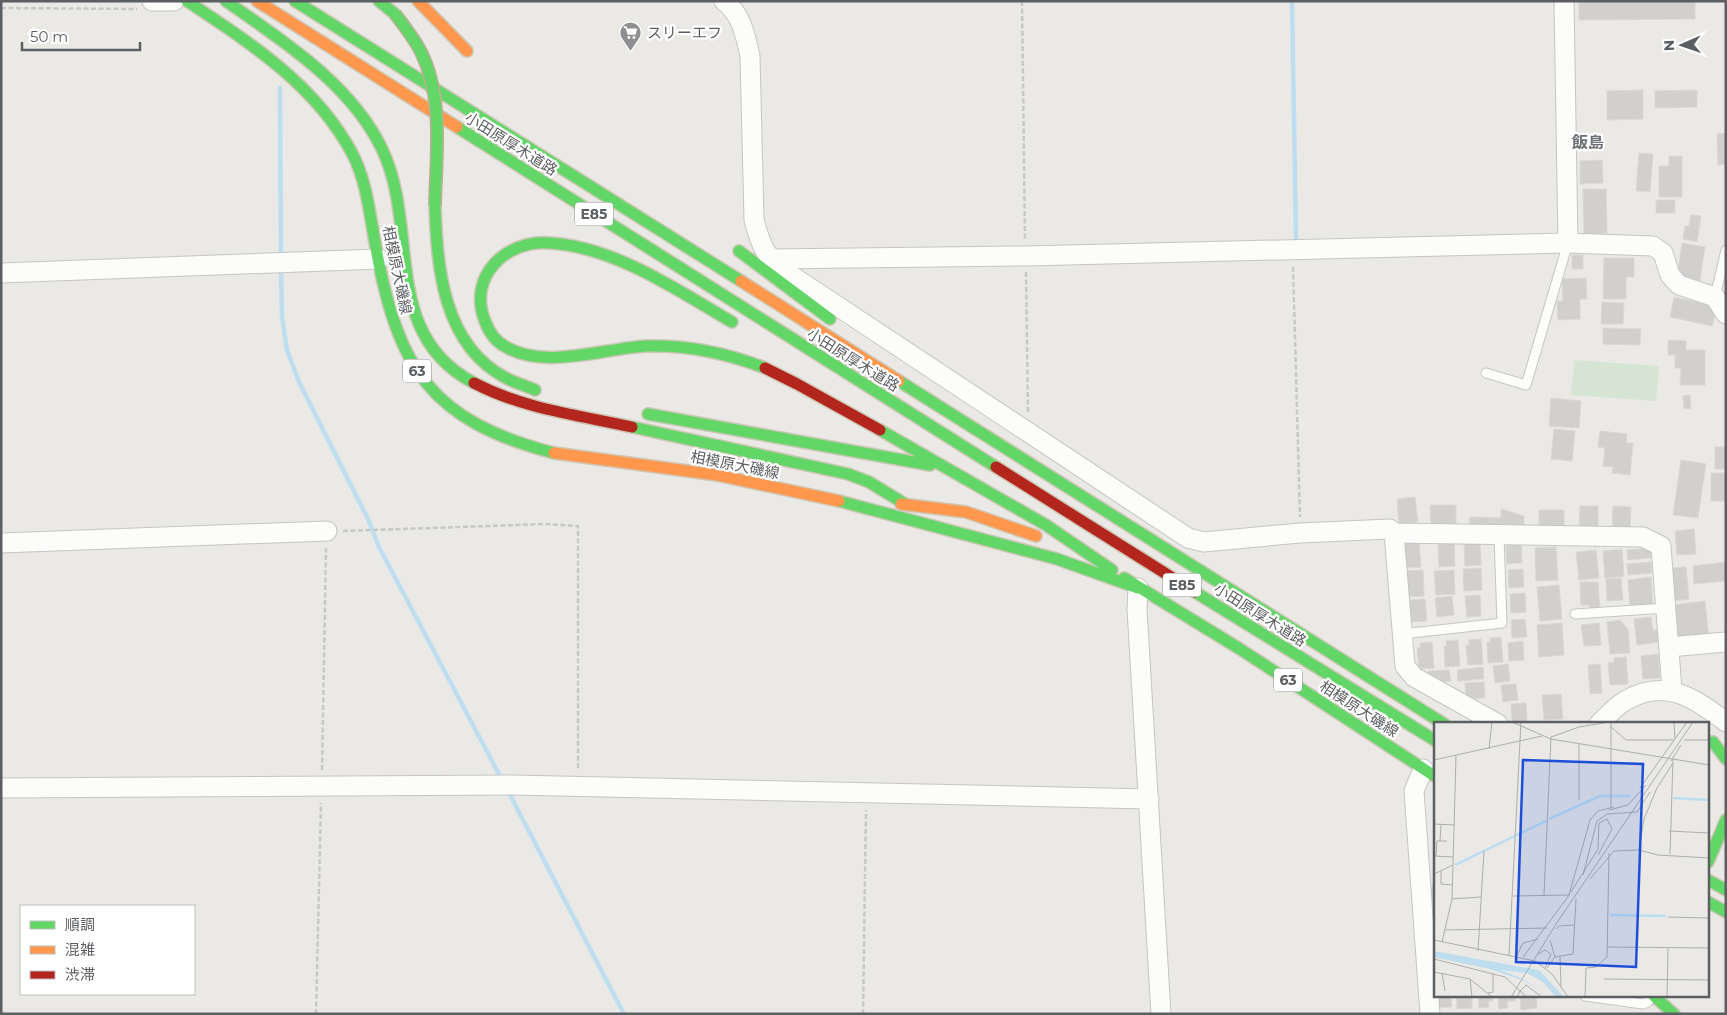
<svg xmlns="http://www.w3.org/2000/svg" width="1727" height="1015" viewBox="0 0 1727 1015" font-family="Montserrat,'Noto Sans JP',sans-serif">
	<style>
		.green { fill: #d6e5d3 }
		.lines { fill: none; stroke-linecap: round; stroke-linejoin: round }
		.stream { stroke: #bedef0; stroke-width: 4.5 }
		.building { fill: #d1d0ce; stroke: #dad8d5 }
		.lane-casing { stroke: #c5c5c5; stroke-width: 11 }
		.street-casing { stroke: #c5c5c5; stroke-width: 21 }
		.fast-casing { stroke: #cfc7b6; stroke-width: 14 }
		.slow-casing { stroke: #cfc7b6; stroke-width: 14 }
		.jam-casing { stroke: #cfc7b6; stroke-width: 14 }
		.path { stroke: #c5c9c7; stroke-width: 2.5; stroke-dasharray: 5 2.5; stroke-linecap: butt }
		.lane { stroke: #fcfcfb; stroke-width: 9 }
		.street { stroke: #fcfcfb; stroke-width: 19 }
		.fast { stroke: #63d668; stroke-width: 11 }
		.slow { stroke: #ff974d; stroke-width: 11 }
		.jam { stroke: #b3261e; stroke-width: 11 }
		.fast-bridge-casing { stroke: #bdaf97; stroke-width: 14; stroke-linecap: butt }
		.fast-bridge { stroke: #63d668; stroke-width: 11 }
		.labels { text-anchor: middle; stroke-width: 4.5; stroke-linejoin: round; paint-order: stroke }
		.shield { fill: #fff; stroke: #8d8f91; stroke-width: 1 }
		.shield-label { font-size: 14px; font-weight: bold; fill: #5c5f62 }
		.poi-label { font-size: 15px; fill: #5c5f62; stroke: #fff; text-anchor: start }
		.street-label { font-size: 15px; fill: #5c5f62; stroke: #fff }
		.neighbourhood-label { font-size: 16px; font-weight: bold; fill: #6d7174; stroke: #fff }
		.inset-river { fill: none; stroke: #bedef0; stroke-width: 2.5 }
		.inset-road { fill: none; stroke: #adaead; stroke-width: 1 }
		.view { fill: #1d4ed8; fill-opacity: 0.15; stroke: #1d4ed8; stroke-width: 2.5 }
		.inset-edge { fill: none; stroke: #5c5f62; stroke-width: 2.5 }
	</style>
	<rect width="100%" height="100%" fill="#eae9e6"/>
	<!-- green -->
	<path class="green" d="M1574,360L1659,366L1656,401L1571,395Z"/>
	<g class="lines">
		<!-- stream -->
		<path class="stream" d="M1292,1L1296,239
			M280,88L281,259
			M281,266L282,317L287,350L299,382L368,519L379,547L502,780
			M508,791L624,1014"/>
	</g>
	<!-- building -->
	<path class="building" d="M1579,1H1695V19L1579,20Z
		M1643,90V119L1607,120V91Z
		M1697,90V107L1655,108V91Z
		M1726,133V164L1718,165L1717,134Z
		M1639,153L1653,154L1650,192L1636,191Z
		M1669,156H1682V197H1659V166H1669Z
		M1602,160L1603,183L1580,184V161Z
		M1583,189H1606L1607,233L1584,234Z
		M1656,200H1675V213H1656Z
		M1691,215L1701,216L1697,242L1683,239L1685,226H1689Z
		M1682,243L1705,247L1700,281L1677,278Z
		M1572,255H1583V269H1572Z
		M1604,258H1634V277H1626V299H1603Z
		M1586,278L1587,299H1580V319L1558,320L1557,301H1563L1562,279Z
		M1674,297L1709,305L1716,312L1712,326L1670,317Z
		M1602,302L1624,303L1623,324H1601Z
		M1603,328L1641,329L1640,345L1603,344Z
		M1668,340L1686,341V350H1705V385H1680L1681,368H1675V355H1668Z
		M1690,395L1691,408L1684,409L1683,396Z
		M1551,398L1581,401L1579,428L1549,426Z
		M1554,429L1575,431L1572,461L1551,459Z
		M1600,431L1627,434L1626,443H1633L1630,475L1612,473L1613,467L1603,466L1605,448L1598,447Z
		M1715,447H1726V469H1715Z
		M1681,460L1706,464L1698,518L1673,515Z
		M1711,473H1726V501H1711Z
		M1415,497L1418,522L1399,524L1397,499Z
		M1430,505H1456V525H1431Z
		M1580,506H1598V532L1579,531Z
		M1613,506L1631,507L1630,531L1612,530Z
		M1501,509L1524,516V529L1469,527L1470,517L1501,518Z
		M1539,510H1564V530H1539Z
		M1694,529L1696,554L1677,555L1675,531Z
		M1454,540L1455,566L1439,567L1438,541Z
		M1419,541L1421,567L1404,568L1403,542Z
		M1480,541L1481,565L1465,566L1464,542Z
		M1521,544L1522,563L1507,564L1506,546Z
		M1556,547L1558,580L1536,581L1535,548Z
		M1651,548V558L1628,560L1627,550Z
		M1622,549L1624,576L1605,578L1603,551Z
		M1596,550L1599,578L1579,580L1576,552Z
		M1651,562L1652,573L1628,575L1627,564Z
		M1726,562V581L1694,584L1693,566Z
		M1686,567L1689,599L1671,601L1668,568Z
		M1481,568L1482,590L1464,591L1463,569Z
		M1523,569L1524,587L1509,588L1508,570Z
		M1423,570L1424,596L1408,597L1407,571Z
		M1454,570L1455,594L1436,595L1434,571Z
		M1651,577L1653,604L1630,606L1628,580Z
		M1621,578L1623,600L1607,601L1606,579Z
		M1580,582H1598L1600,608H1589V605H1581Z
		M1559,585L1562,619L1540,621L1537,587Z
		M1525,593L1526,612L1511,613L1510,594Z
		M1480,595L1481,616L1467,617L1465,596Z
		M1452,596L1454,615L1437,617L1435,598Z
		M1425,599L1427,621L1411,622L1410,600Z
		M1705,601L1709,639L1676,643L1672,605Z
		M1651,617L1653,630H1659L1660,642L1637,645L1634,619Z
		M1525,619L1527,637L1512,638L1511,620Z
		M1620,620L1628,629L1630,653L1610,654L1607,622Z
		M1562,623L1564,655L1539,657L1537,625Z
		M1599,623L1601,645L1584,646L1581,625Z
		M1501,637L1503,662L1488,663L1487,642H1490V638Z
		M1481,639L1483,664L1468,665L1466,645H1469V640Z
		M1458,640L1460,666L1445,667L1444,646H1447L1446,641Z
		M1523,641L1524,660L1509,661L1508,643Z
		M1432,642L1434,668L1419,669L1417,648H1420V643Z
		M1658,654L1660,678L1643,679L1641,656Z
		M1626,657L1628,684L1610,685L1608,663L1614,662V658Z
		M1508,664L1510,681L1495,683L1493,666Z
		M1600,664L1602,693L1590,694L1588,665Z
		M1483,667L1484,679L1458,681L1457,670Z
		M1449,670L1451,681L1439,682V677L1428,678V671Z
		M1484,682L1485,698L1466,699L1465,683Z
		M1516,684L1518,700L1503,702L1501,685Z
		M1561,694L1563,719L1544,720L1542,695Z
		M1526,703L1527,723L1512,724L1511,704Z
		M1427,886H1436V905L1429,906Z
		M1436,920V937H1429L1428,921Z
		M1436,996H1451L1452,1007L1436,1008Z
		M1456,996H1472V1008L1457,1009Z
		M1478,996H1493V1001H1488L1489,1007L1479,1008Z
		M1498,996H1515L1516,1001H1507L1508,1008L1499,1009Z
		M1520,996H1536L1537,1008L1521,1010Z"/>
	<g class="lines">
		<defs>
			<path id="lane" d="M1715,297L1726,250
				M1486,373L1526,385L1568,243
				M1575,614L1666,608
				M1402,634L1502,623L1499,536
				M1585,996L1643,1004L1648,1002L1651,996"/>
			<path id="street" d="M152,1H174
				M724,1C741,13 746,37 750,56L754,220C762,250 765,255 789,274L1188,538L1204,542L1300,533L1390,529L1394,533L1643,537L1661,546L1672,690
				M1564,1L1568,243
				M771,259L1026,256L1568,243L1653,246L1663,253L1670,275L1679,285L1715,297L1726,314
				M1,273L379,259
				M1394,533L1405,666L1414,677L1498,724
				M1,543L327,531
				M1138,588L1137,609L1161,1014
				M1669,647L1726,642
				M1599,724C1607,716 1616,706 1625,701C1665,677 1694,698 1726,722
				M1423,769L1414,791L1430,1014
				M1,788L513,785L1149,799"/>
			<path id="fast" d="M187,1C250,43 315,84 352,153C367,181 370,217 376,248C398,369 431,421 554,453
				M226,1C283,41 351,84 382,149C420,228 380,334 474,383
				M295,1L741,281
				M379,1L395,14
				M457,127L996,467
				M435,205C437,268 443,345 506,378C516,383 526,386 535,390
				M739,251L830,319
				M732,322C677,290 615,247 550,243C506,239 467,277 485,321C489,332 496,342 506,347C545,370 605,348 647,346C688,345 727,353 765,368
				M899,381L1444,724
				M648,414L930,465
				M632,427L848,474L869,482L905,504
				M880,430L1046,525L1112,570
				M839,501L1057,559L1138,588
				M1124,578L1240,649L1436,777
				M1195,592L1436,741
				M1713,742L1726,759
				M1708,862L1726,820
				M1708,880L1726,890
				M1708,902L1726,912
				M1654,996L1674,1014"/>
			<path id="slow" d="M257,1L457,127
				M418,1L467,51
				M741,281L899,381
				M554,453L717,475L839,501
				M901,504L966,512L1036,536"/>
			<path id="jam" d="M765,368L797,384L880,430
				M474,383C524,409 578,415 632,427
				M996,467L1195,592"/>
		</defs>
		<!-- lane casing -->
		<use href="#lane" class="lane-casing"/>
		<!-- street casing -->
		<use href="#street" class="street-casing"/>
		<!-- fast casing -->
		<use href="#fast" class="fast-casing"/>
		<!-- slow casing -->
		<use href="#slow" class="slow-casing"/>
		<!-- jam casing -->
		<use href="#jam" class="jam-casing"/>
		<!-- path -->
		<path class="path" d="M1022,1L1025,239
			M1,8L137,9
			M1293,267L1300,517
			M1026,272L1028,412
			M343,531L546,524L578,526V770
			M322,770L326,548
			M316,1014L321,803
			M863,1014L866,810"/>
		<!-- lane -->
		<use href="#lane" class="lane"/>
		<!-- street -->
		<use href="#street" class="street"/>
		<!-- fast -->
		<use href="#fast" class="fast"/>
		<!-- slow -->
		<use href="#slow" class="slow"/>
		<!-- jam -->
		<use href="#jam" class="jam"/>
		<defs>
			<path id="fast-bridge" d="M395,14C405,27 414,38 421,52C444,98 436,156 435,205"/>
		</defs>
		<!-- fast-bridge casing -->
		<use href="#fast-bridge" class="fast-bridge-casing"/>
		<!-- fast-bridge -->
		<use href="#fast-bridge" class="fast-bridge"/>
	</g>
	<!-- icons -->
	<defs>
		<symbol id="supermarket-pin" viewBox="-11 -11 22 30"><path d="M0 17L-7.5 6A9.5 9.5 0 1 1 7.5 6Z" fill="#8e8f90" stroke="#fff"/><path d="M-6-5.5h2.5l.6 2H6L4.5 2H-2.5L-4.4-4H-6ZM-1.5 3.2a1.3 1.3 0 1 0 .1 0ZM3 3.2a1.3 1.3 0 1 0 .1 0Z" fill="#fff"/></symbol>
	</defs>
	<g fill-rule="evenodd">
		<use href="#supermarket-pin" x="618" y="20" width="25" height="34"/>
	</g>
	<g class="labels">
		<!-- shield labels -->
		<g class="shield">
			<rect x="575" y="202.5" width="38" height="23" rx="4"/>
			<rect x="403" y="359.5" width="28" height="23" rx="4"/>
			<rect x="1163" y="573.5" width="38" height="23" rx="4"/>
			<rect x="1274" y="668.5" width="28" height="23" rx="4"/>
		</g>
		<g class="shield-label">
			<text x="594" y="219">E85</text>
			<text x="417" y="376">63</text>
			<text x="1182" y="590">E85</text>
			<text x="1288" y="685">63</text>
		</g>
		<!-- poi labels -->
		<g class="poi-label">
			<text x="647" y="38">スリーエフ</text>
		</g>
		<!-- street labels -->
		<g class="street-label">
			<text transform="translate(511 144) rotate(32)" y="5">小田原厚木道路</text>
			<text transform="translate(397 270) rotate(78)" y="5">相模原大磯線</text>
			<text transform="translate(853 360) rotate(32)" y="5">小田原厚木道路</text>
			<text transform="translate(735 465) rotate(11)" y="5">相模原大磯線</text>
			<text transform="translate(1260 615) rotate(32)" y="5">小田原厚木道路</text>
			<text transform="translate(1359 709) rotate(33)" y="5">相模原大磯線</text>
		</g>
		<!-- neighbourhood labels -->
		<g class="neighbourhood-label">
			<text x="1588" y="148">飯島</text>
		</g>
	</g>
	<!-- overview -->
	<g transform="translate(1434 722)">
		<rect width="275" height="275" fill="#eae9e6"/>
		<path d="M0,229L105,248L130,275H122L110,261L93,251L67,248L91,258L114,275L91,259L56,247L0,235Z" fill="#bedef0"/>
		<path class="inset-river" d="M239,76L275,78M115,97L166,74H197M21,143L112,99M176,193L232,194"/>
		<path class="inset-road" d="M78,0L117,17L275,43M240,0L241,17M176,4L192,18H240M250,18H275M145,22V78M55,27L58,0M0,38L108,14M237,39L247,23M206,66L253,0M177,85V0M175,88L194,83L212,63M0,102L21,103M235,109L275,111M6,119L7,103M205,128L210,97L223,66L239,41M236,132L239,37M0,134L19,135M2,134L3,119H13M7,149V162L19,163M0,152L19,143M149,153L163,99L173,92L203,90L216,70M156,157L180,129L205,128L224,133L275,136M137,170L164,127L165,101L173,97L178,107L164,133M110,173L117,15L145,5L175,0M135,173L156,98L164,89L180,85M79,174L135,173M18,177L47,175M234,195L275,196M122,207L125,204L140,203M11,208L113,206M0,218L101,239L118,252L134,275M8,220L18,177L22,34M174,225L275,226M44,229L50,129M104,232L111,228L117,232L111,246M75,234L87,0M82,235L89,221L104,217M89,235L136,172M121,235L139,232L142,177M126,235L127,265M0,237L71,255L86,269L92,263L108,275M113,246L121,235L116,218M0,250L36,257L58,275M8,251L11,269M36,257L38,275M170,257L275,258M54,271L59,270V251M77,275L124,199L259,0M83,275L86,269L93,275M151,275L152,246L162,245L173,235L175,131M233,275L234,226"/>
		<path class="view" d="M89,38L209,42L202,245L82,240Z"/>
		<rect width="275" height="275" class="inset-edge"/>
	</g>
	<!-- border -->
	<rect width="1727" height="1015" fill="none" stroke="#5c5f62" stroke-width="5"/>
	<!-- legend -->
	<rect x="20" y="905" width="175" height="90" fill="#ffffff" stroke="#bebfc0"/>
	<rect x="30" y="921" width="25" height="8" fill="#63d668" stroke="#bebfc0"/>
	<text x="65" y="930" font-size="15" fill="#5c5f62">順調</text>
	<rect x="30" y="946" width="25" height="8" fill="#ff974d" stroke="#bebfc0"/>
	<text x="65" y="955" font-size="15" fill="#5c5f62">混雑</text>
	<rect x="30" y="971" width="25" height="8" fill="#b3261e" stroke="#bebfc0"/>
	<text x="65" y="980" font-size="15" fill="#5c5f62">渋滞</text>
	<!-- north arrow -->
	<g transform="translate(1682 45) rotate(268)" stroke="#ffffff" stroke-width="4" paint-order="stroke">
	<path d="M0-4L9 19L0 12L-9 19Z" fill="#5c5f62"/>
	<text y="-8" font-size="14" font-weight="bold" text-anchor="middle" fill="#5c5f62">N</text>
	</g>
	<!-- scale -->
	<path d="M22 42v8h118v-8" fill="none" stroke="#5c5f62" stroke-width="2.5"/>
	<text x="30" y="42" font-size="15" fill="#5c5f62" stroke="#ffffff" stroke-width="4" paint-order="stroke">50 m</text>
</svg>
